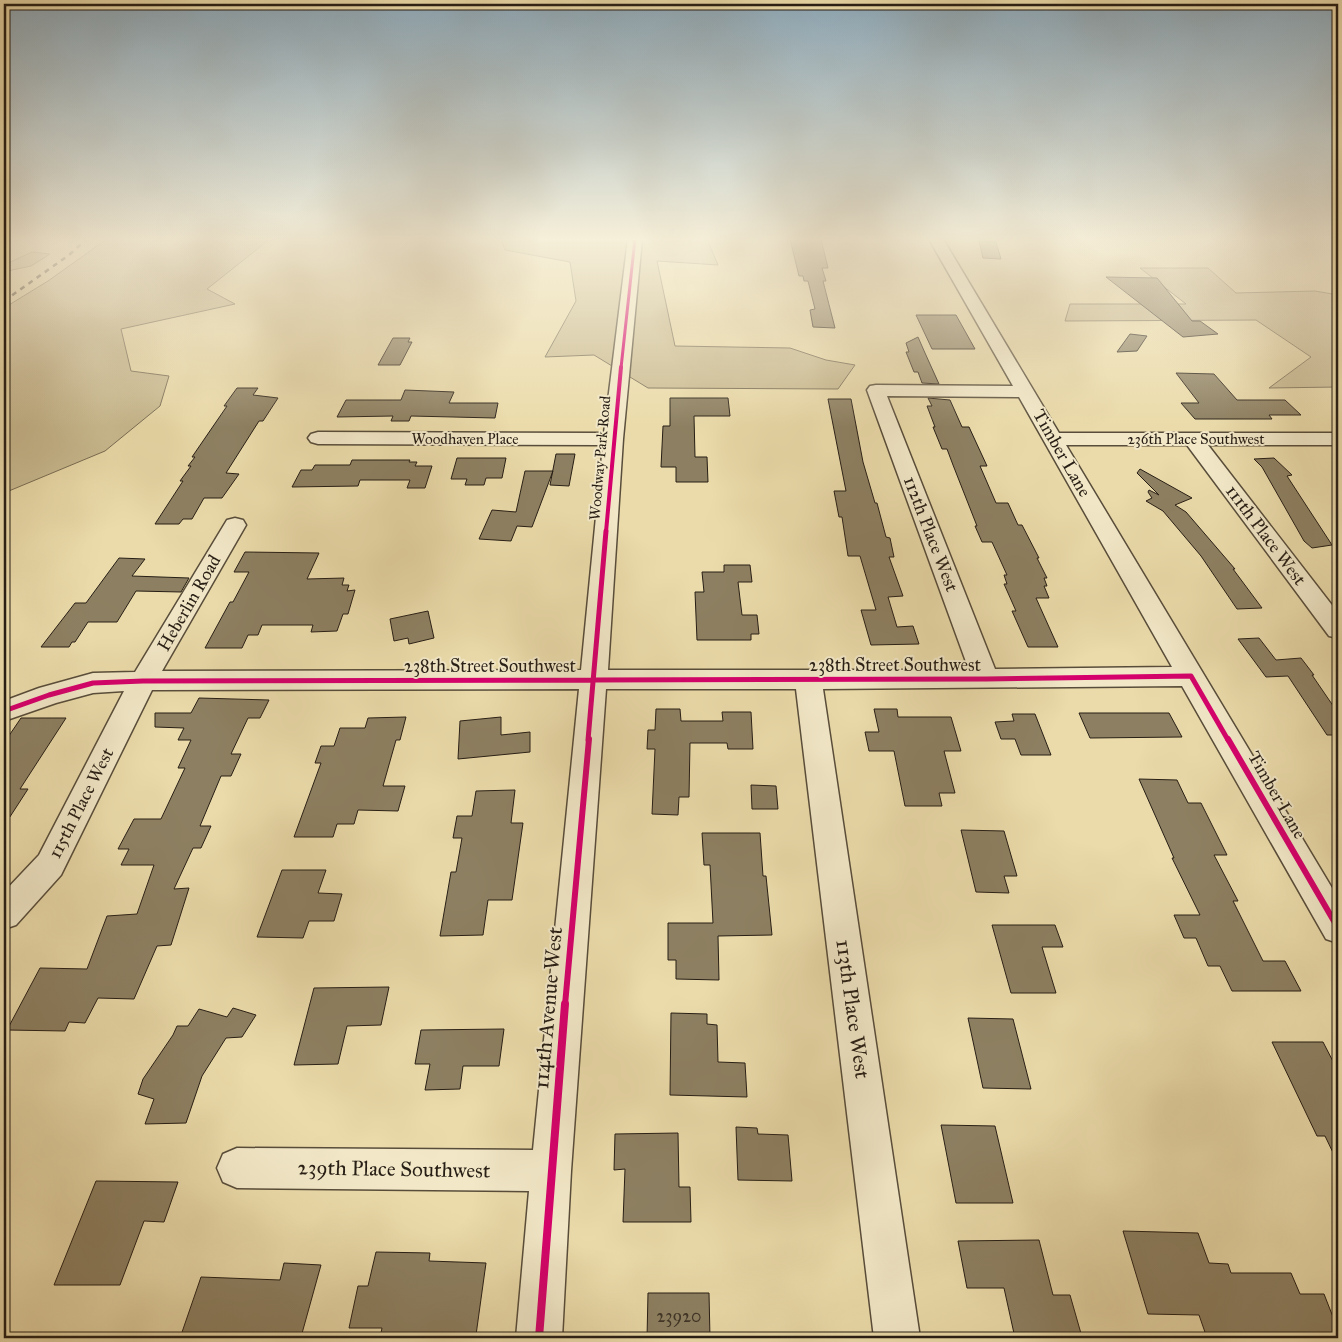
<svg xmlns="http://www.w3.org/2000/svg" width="1342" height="1342" viewBox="0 0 1342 1342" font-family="'IM FELL Great Primer',serif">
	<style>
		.green { fill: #cabb91; stroke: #786c53 }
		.building { fill: #8d8062; stroke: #271e15 }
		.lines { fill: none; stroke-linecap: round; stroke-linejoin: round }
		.minor-casing { stroke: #584d3a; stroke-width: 3 }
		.minor { fill: #f2e8c8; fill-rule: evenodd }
		.rail { stroke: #271e15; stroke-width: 2.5; stroke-dasharray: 5 5; stroke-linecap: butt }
		.cycleway-far4-casing { stroke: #f2e8c8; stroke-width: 5 }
		.cycleway-far3-casing { stroke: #f2e8c8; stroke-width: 6 }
		.cycleway-far2-casing { stroke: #f2e8c8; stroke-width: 8 }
		.cycleway-far1-casing { stroke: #f2e8c8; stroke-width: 9 }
		.cycleway-casing { stroke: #f2e8c8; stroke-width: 11 }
		.cycleway-far4 { stroke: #d6006c; stroke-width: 3 }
		.cycleway-far3 { stroke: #d6006c; stroke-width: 4 }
		.cycleway-far2 { stroke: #d6006c; stroke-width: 5 }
		.cycleway-far1 { stroke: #d6006c; stroke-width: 6 }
		.cycleway { stroke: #d6006c; stroke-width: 8 }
		.labels { text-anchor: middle; stroke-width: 4; stroke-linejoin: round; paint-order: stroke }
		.far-street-label { font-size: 15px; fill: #271e15; stroke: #f2e8c8 }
		.street-label { font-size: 18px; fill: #271e15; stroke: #f2e8c8 }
		.near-number-label { font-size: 18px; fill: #403628 }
		.near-street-label { font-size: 21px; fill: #271e15; stroke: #f2e8c8 }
	</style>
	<rect width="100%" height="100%" fill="#ebdbaa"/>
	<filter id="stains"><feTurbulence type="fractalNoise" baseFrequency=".004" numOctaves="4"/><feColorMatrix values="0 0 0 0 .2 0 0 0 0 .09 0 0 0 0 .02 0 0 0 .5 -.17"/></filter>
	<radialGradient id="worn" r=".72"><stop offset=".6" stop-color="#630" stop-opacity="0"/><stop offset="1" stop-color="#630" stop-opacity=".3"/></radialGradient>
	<!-- green -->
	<path class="green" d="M107,239H270L207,289L235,304L121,329L131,371L169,376L160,406L105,451L4,493V308L48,281Z
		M501,239H707L718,265L657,261L675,346L790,348L826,360L855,365L838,389L648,388L594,355L545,357L576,301L570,262L505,250Z
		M32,252L50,254L31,266L12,270L4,274V265Z
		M1140,268H1208L1236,293L1315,291L1338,295V387L1269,388L1311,357L1256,320L1065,321L1070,304H1186Z"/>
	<!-- building -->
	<path class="building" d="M790,239H821L828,268H822L826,281H823L835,328L813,327L810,310L815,309L808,281H804L803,276H799Z
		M979,241L996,242L1001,259L983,258Z
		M1106,277L1157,278L1192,321H1200L1218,334L1183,337Z
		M916,315H956L975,349H932Z
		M1130,334L1147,336L1137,351L1117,352Z
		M918,337L925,353L939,384L922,383L918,372H914L906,352H909L906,343Z
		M393,338H410L408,342H412L400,365H378Z
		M1176,373L1214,374L1237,400H1285L1301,415H1269L1272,419H1195L1181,403H1199Z
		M237,388H258L253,395L278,398L263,421H259L226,473L239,474L222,498H204L192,519H183L179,524H155L183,481H180L191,466H188L195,457H192L227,406H224Z
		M405,390L454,392L449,403H498L495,418L411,416L409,421H391L393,416L337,417L346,400H401Z
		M670,398H728L730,416H694L695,457H707L708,482H676V467H661L663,426H670Z
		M928,398L950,400L962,427H969L987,466H980L996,503H1008L1018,525H1022L1039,558H1037L1047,578H1044L1047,586H1044L1049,598H1036L1058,647H1028L1012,611H1016L1004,584H1007L1004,575H1007L992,542H982L975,526H977L953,465L947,449H942L933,427H935L927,406H932Z
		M828,399H851L863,462L875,503H877L886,537L890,538L894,557H889L903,596L888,597L897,627L913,626L919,644L871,645L861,610H876L860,556H848L842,517H839L834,491H846Z
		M556,454H575L569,486L550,485Z
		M457,458H506L502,478H486L484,485H465L467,479H451Z
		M1274,458L1292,475L1287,476L1332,545L1312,548L1304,541L1262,467L1254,459Z
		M352,460H410L409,462H417L415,466H432L425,488H407L410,480H360L358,486L292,487L301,470H312L315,465H350Z
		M1140,469L1192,498L1175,505L1186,512L1235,569H1233L1262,608L1237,609L1201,556L1163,511L1146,501L1152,498L1148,492L1149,490L1159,495L1137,473Z
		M525,471H553L532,527L517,526L511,541L479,539L492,510L516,512Z
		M245,552L319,553L307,579L344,578L342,585H349L347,591L355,590L348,614H343L337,631L311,632L313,625H262L258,635H248L242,648H205L230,602H233L249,572H234Z
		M119,558L145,559L132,576L189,578L181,592L136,591L117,622H88L75,642H72L69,647H41L75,603H86Z
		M724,565H750L752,582H738L742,615H757L759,634H751V640H697L695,592H704L702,572H724Z
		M428,611L434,638L409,644L408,638L394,641L390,619Z
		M1259,638L1276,660L1301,658L1314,675H1312L1338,713V735H1327L1288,676L1266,677L1238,639Z
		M199,698L269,700L260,718H248L231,754H241L231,776H221L200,826H211L201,848H193L174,889L189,888L171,945L157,946L134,999L98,998L85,1023L69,1022L65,1031L7,1030L40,968L87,969L107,916L137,914L154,865H121L129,849H118L134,819H161L185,768H178L191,740H178L184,728L155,727V713H191Z
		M656,709H680L681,721H723L722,712H751L753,749H728L727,743H690L689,797H679L678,815L652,814L655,749H647L648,730H655Z
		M874,709H897L898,717H951L961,751H944L955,793H939L942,806H905L894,751H869L865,732H879Z
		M1079,713H1169L1182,737L1090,738Z
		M1012,714H1035L1051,755H1021L1015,739H1001L995,722L1014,721Z
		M406,717L400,740H396L383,786H405L398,811L358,810L354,824H337L333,837H294L321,763H315L321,746H334L340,728H365L368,718Z
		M501,717V735L530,732V752L458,759L460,721Z
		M21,718H66L20,789H28L4,826V743Z
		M1139,779L1177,780L1188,803H1201L1227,855H1214L1238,901H1233L1263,961H1285L1301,991H1232L1220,966H1208L1196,938H1184L1174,915H1200L1172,858H1174Z
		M751,785L776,786L778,809H752Z
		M515,790L511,823H523L512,900H488L483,935L440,936L451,872H456L462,838H453L457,816H472L476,791Z
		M961,830L1004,831L1017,876H1004L1009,893L976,892Z
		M702,833H760L763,876H766L772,935L718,936L719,980L676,979V960H668V923H713L710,865H704Z
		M282,870H326L318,893L342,894L334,921H309L303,938L257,937Z
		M992,925H1055L1063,947H1042L1056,993H1011Z
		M389,987L381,1025L347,1026L338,1064L294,1065L314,988Z
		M233,1008L256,1015L242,1037L226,1038L202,1076L186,1123L145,1124L154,1099L138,1094L143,1079L173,1035L177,1026H188L199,1009L227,1017Z
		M671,1013L707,1014V1024L717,1025L718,1062L745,1063L747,1097L670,1095Z
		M968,1018L1013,1019L1031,1089L983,1088Z
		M504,1029L499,1066H463L460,1089L425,1090L430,1064H415L421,1030Z
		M1272,1042H1323L1338,1071V1163L1325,1136H1317Z
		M941,1125L995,1126L1013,1203H956Z
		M736,1127L757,1128L758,1134L788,1135L792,1181L738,1180Z
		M678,1133L679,1187H690L691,1222H623L625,1169L614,1170L615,1134Z
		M96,1181L178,1182L164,1222L144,1221L120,1285H54Z
		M1123,1231L1198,1233L1209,1263L1228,1264L1231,1273H1291L1300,1294H1324L1333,1317H1338V1338H1207L1199,1315L1148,1314Z
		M1039,1240L1053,1295H1070L1082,1337L1015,1338L1004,1288H967L958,1241Z
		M376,1252L430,1253L429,1261L486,1263L476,1335H445V1338H380L382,1328H349L358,1286H368Z
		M284,1263L321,1265L301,1337L253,1335V1338H180L201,1277L280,1280Z
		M648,1293H709L710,1338H647Z"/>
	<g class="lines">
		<defs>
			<path id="minor" d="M628,239H642L623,439L608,670H969L867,390L870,386L876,385L1013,386L929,239H943L1059,433H1338V445H1208L1338,613V638L1329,636L1187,445H1066L1338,898V943L1326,939L1182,686L823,689L920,1338H874L796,689H606L571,1171L562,1338H516L529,1191L237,1188L223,1182L217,1168L223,1154L237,1148L533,1150L579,689L152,690L61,875L16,925L4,929V892L39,855L124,691L93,693L56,703L4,721V701L39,688L93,673L135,672L227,520L235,518L243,520L246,525L162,671L581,670L603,445L318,444L311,442L308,438L311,434L318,432L604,433ZM887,396L1019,397L1172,667L995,669Z"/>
		</defs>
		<!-- minor casing -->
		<use href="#minor" class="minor-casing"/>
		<!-- minor -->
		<use href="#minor" class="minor"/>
		<!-- rail -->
		<path class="rail" d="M4,301L69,255L87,239"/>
		<defs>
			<path id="cycleway-far4" d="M621,368L635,239"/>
			<path id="cycleway-far3" d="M606,532L621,367"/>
			<path id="cycleway-far2" d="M4,711L49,695L93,683L143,681L986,679L1191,676L1228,740
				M588,740L606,531"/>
			<path id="cycleway-far1" d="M1228,739L1338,928
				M565,1005L589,739"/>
			<path id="cycleway" d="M539,1338L565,1004"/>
		</defs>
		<!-- cycleway-far4 casing -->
		<use href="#cycleway-far4" class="cycleway-far4-casing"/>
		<!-- cycleway-far3 casing -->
		<use href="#cycleway-far3" class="cycleway-far3-casing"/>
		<!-- cycleway-far2 casing -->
		<use href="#cycleway-far2" class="cycleway-far2-casing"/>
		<!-- cycleway-far1 casing -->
		<use href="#cycleway-far1" class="cycleway-far1-casing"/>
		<!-- cycleway casing -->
		<use href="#cycleway" class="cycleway-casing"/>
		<!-- cycleway-far4 -->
		<use href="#cycleway-far4" class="cycleway-far4"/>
		<!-- cycleway-far3 -->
		<use href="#cycleway-far3" class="cycleway-far3"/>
		<!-- cycleway-far2 -->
		<use href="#cycleway-far2" class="cycleway-far2"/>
		<!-- cycleway-far1 -->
		<use href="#cycleway-far1" class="cycleway-far1"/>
		<!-- cycleway -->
		<use href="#cycleway" class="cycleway"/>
	</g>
	<!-- sky -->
	<linearGradient id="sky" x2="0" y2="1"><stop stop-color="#8eaabb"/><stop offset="0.56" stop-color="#f6efd9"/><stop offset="1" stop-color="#f6efd9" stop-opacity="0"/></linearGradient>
	<rect width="1342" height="427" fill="url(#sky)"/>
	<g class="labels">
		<!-- far-street labels -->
		<g class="far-street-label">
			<text x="465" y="444">Woodhaven Place</text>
			<text x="1196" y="444">236th Place Southwest</text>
			<text transform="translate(600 458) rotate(-85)" y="5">Woodway Park Road</text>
		</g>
		<!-- street labels -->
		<g class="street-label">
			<text transform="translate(1062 453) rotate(60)" y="6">Timber Lane</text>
			<text transform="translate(931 534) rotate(69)" y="6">112th Place West</text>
			<text transform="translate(1266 535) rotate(53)" y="6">111th Place West</text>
			<text transform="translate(189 603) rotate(-60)" y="6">Heberlin Road</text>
			<text x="895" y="671">238th Street Southwest</text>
			<text x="490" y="672">238th Street Southwest</text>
			<text transform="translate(1277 795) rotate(60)" y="6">Timber Lane</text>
			<text transform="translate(81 803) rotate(-63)" y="6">115th Place West</text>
		</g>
		<!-- near-number labels -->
		<g class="near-number-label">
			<text x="679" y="1322">23920</text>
		</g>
		<!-- near-street labels -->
		<g class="near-street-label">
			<text transform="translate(548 1008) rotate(-85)" y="7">114th Avenue West</text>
			<text transform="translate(853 1009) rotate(82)" y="7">113th Place West</text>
			<text transform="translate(394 1169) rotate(1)" y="7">239th Place Southwest</text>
		</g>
	</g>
	<!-- margin -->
	<rect width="1342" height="1342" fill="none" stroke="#ebdbaa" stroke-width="20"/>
	<rect x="5" y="5" width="1332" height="1332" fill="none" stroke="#271e15" stroke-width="2.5"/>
	<rect x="10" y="10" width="1322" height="1322" fill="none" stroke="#271e15"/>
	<rect width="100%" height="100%" filter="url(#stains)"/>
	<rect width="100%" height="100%" fill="url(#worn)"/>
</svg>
